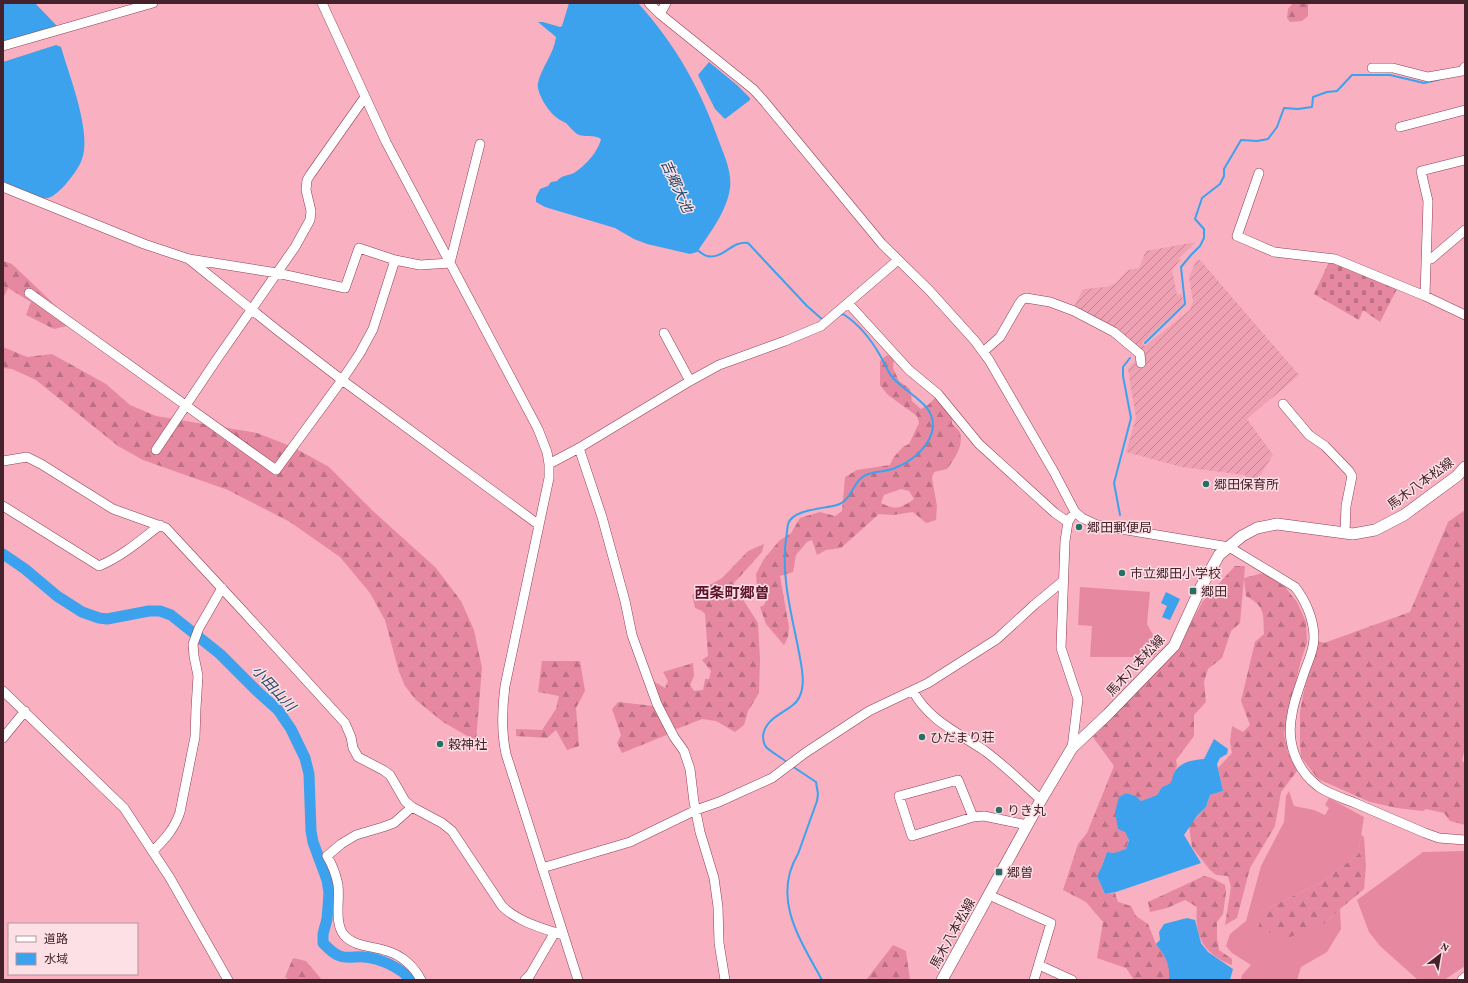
<svg xmlns="http://www.w3.org/2000/svg" width="1468" height="983" viewBox="0 0 1468 983" font-family="'Crimson Pro','Noto Sans JP',serif">
	<style>
		.industrial { fill: url(#industrial-furrows) }
		.grass { fill: #e689a0 }
		.forest { fill: url(#forest-firs); fill-rule: evenodd }
		.cemetery { fill: url(#cemetery-stones) }
		.water { fill: #3ca2ed }
		.lines { fill: none; stroke-linecap: round; stroke-linejoin: round }
		.stream { stroke: #3ca2ed; stroke-width: 2 }
		.river { stroke: #3ca2ed; stroke-width: 11 }
		.minor-casing { stroke: #8f4056; stroke-width: 10 }
		.major-casing { stroke: #8f4056; stroke-width: 12 }
		.minor { stroke: #fff; stroke-width: 9 }
		.major { stroke: #fff; stroke-width: 11 }
		.poi-dot { fill: #276f66; stroke: #fce0e5; stroke-width: 1.5 }
		.labels { text-anchor: middle; stroke-width: 3; stroke-linejoin: round; paint-order: stroke }
		.street-label { font-size: 13px; fill: #45222b; stroke: #fce0e5 }
		.poi-label { font-size: 13px; fill: #45222b; stroke: #fce0e5; text-anchor: start }
		.water-label { font-size: 14px; font-style: italic; fill: #1e4665; stroke: #fce0e5 }
		.quarter-label { font-size: 15px; font-weight: bold; fill: #5e132d; stroke: #fce0e5 }
	</style>
	<defs>
		<pattern id="industrial-furrows" width="10" height="10" patternUnits="userSpaceOnUse"><rect width="10" height="10" fill="#eda1b2"/><path d="M-1 1l2-2M0 10L10 0M9 11l2-2" fill="none" stroke="#c28391"/></pattern>
		<pattern id="forest-firs" width="22" height="20" patternUnits="userSpaceOnUse"><rect width="22" height="20" fill="#e689a0"/><path d="M5 1l3.5 6h-7zM16 11l3.5 6h-7z" fill="#bc7083"/></pattern>
		<pattern id="cemetery-stones" width="16" height="16" patternUnits="userSpaceOnUse"><rect width="16" height="16" fill="#e689a0"/><path d="M2 7V4a2 2 0 0 1 4 0v3zM10 15v-3a2 2 0 0 1 4 0v3z" fill="#bc7083"/></pattern>
	</defs>
	<rect width="100%" height="100%" fill="#f9b0c0"/>
	<!-- industrial -->
	<path class="industrial" d="M1196,242L1179,258L1180,260L1172,270L1177,295L1182,294L1183,304L1142,343L1145,346L1190,310L1193,301L1189,277L1196,261L1200,260L1299,375L1247,419L1273,455L1252,488L1245,475L1182,467L1126,452L1136,418L1128,369L1136,360L1137,356L1116,339L1102,329L1071,315L1075,305L1083,289L1107,287L1116,283L1128,270L1139,268L1146,251Z"/>
	<!-- grass -->
	<path class="grass" d="M1080,587L1150,592L1147,624L1161,649L1153,657H1090L1092,626L1078,625Z
		M1289,791L1294,806L1314,810L1325,815L1329,808L1325,805L1329,798L1364,817L1358,855L1320,883L1262,911L1324,924L1340,909L1341,929L1327,952L1301,967L1297,980H1241L1242,975L1251,965L1232,953L1226,946L1230,934L1246,921L1261,866L1284,822L1286,796Z
		M1465,851V966L1444,980H1418L1380,946L1369,932L1357,900L1423,852Z"/>
	<!-- forest -->
	<path class="forest" d="M1293,3H1308V16L1302,21L1290,22L1287,18L1288,9Z
		M3,261L12,264L57,307L67,326L54,329L26,315L31,302L8,288L3,298Z
		M3,347L27,357L52,354L106,384L130,405L156,416L257,433L293,447L329,467L373,511L436,568L461,601L474,630L482,668L476,741L443,722L416,700L405,686L399,672L385,620L370,593L340,557L290,522L228,490L143,460L118,446L36,380L12,369L3,368Z
		M887,355L894,358L893,368L899,381L910,389L912,401L921,409L928,405L936,397L952,414V424C954,426 959,430 960,433C964,446 954,459 947,469L934,472L932,478L937,506L936,520L926,523L913,512L893,515L879,514L841,548L826,550L817,555L812,540L807,542L796,555L793,572L780,576L789,627L788,637L784,645L766,624L760,607L764,605L768,597L764,591L757,586L756,574L764,559L779,541L791,533L800,518L820,512L835,516L842,511L845,477L857,470L890,465L893,458L903,447L909,444L919,423L917,416L888,395L880,385V361ZM901,489L909,491L914,499C901,508 896,511 881,503L884,495Z
		M1465,510V748L1462,761L1465,763V825L1450,821L1444,813L1426,809L1423,811L1397,808L1370,802L1318,779L1301,757L1300,744V712L1303,695L1318,641L1324,643L1410,612L1448,522Z
		M764,544L762,552L734,583L732,593L742,598L758,623L760,659L759,693L748,711L744,725L735,732L716,721L702,719L674,730L659,701L653,681L665,688L668,681L663,672L693,663L694,676L690,685L694,691L703,690L705,679H709L711,671L702,660L708,656L705,614L702,611L695,608L692,595L722,578L748,551Z
		M1235,566H1245L1244,578L1263,573L1285,587L1297,602L1306,622L1307,642L1300,664L1284,734L1288,752L1297,771L1281,792L1275,826L1250,868L1237,918L1225,925L1231,887L1228,876L1216,875L1210,870L1192,847L1189,826L1206,807L1210,795L1223,791L1218,768L1232,753L1230,742L1232,726L1243,732L1250,725L1241,701L1255,642L1264,634C1263,614 1266,607 1246,596L1244,579L1240,623L1231,631L1222,658L1208,669L1204,682L1206,702L1194,715V736L1176,760L1177,766L1175,771L1171,783L1162,787L1157,795L1141,801L1136,796L1126,793L1119,797L1125,832L1129,839L1126,849L1114,853L1107,852L1102,866L1097,876L1105,894L1115,893L1118,902L1131,906L1136,916L1148,924L1156,944L1166,956L1170,969L1169,980H1134L1126,968L1097,958L1103,922L1086,902L1063,890L1078,844L1087,833L1114,766L1093,737L1174,654L1203,601Z
		M542,661H580L585,691L576,708L579,746L567,750L556,730L547,738L516,736V729L542,730L556,709L559,696L538,692Z
		M618,702L654,706L669,734L622,753L617,743L621,735L612,709Z
		M1361,835L1364,837L1366,867L1364,889L1340,909L1324,924L1290,937L1258,930L1262,911L1320,883L1358,855Z
		M1204,876L1212,878L1225,885L1226,892L1223,914L1217,922V938L1219,950L1232,959V965C1204,954 1194,937 1197,907L1185,900L1167,908L1150,912L1148,902Z
		M893,945L906,951L910,980H866Z
		M293,958L306,961L322,980H289L285,977Z"/>
	<!-- cemetery -->
	<path class="cemetery" d="M1330,260L1398,287L1380,322L1363,310L1359,320L1314,294Z"/>
	<!-- water -->
	<path class="water" d="M3,3H35L56,25V29L3,47Z
		M569,3H638C676,45 701,90 720,144C725,157 732,173 730,188C727,211 710,233 697,252L690,254L647,244L634,239L615,228L545,207L536,202V197L540,189L548,186L551,182L557,181C562,175 567,176 574,173C585,166 598,152 601,139C594,134 585,138 577,134C573,131 570,127 566,123C563,121 559,120 556,117C548,111 536,92 538,83C541,68 554,54 556,37L538,22H543L560,27L562,26Z
		M56,45L61,47C69,75 92,132 82,159C79,168 71,178 65,185C61,189 55,196 48,198C37,201 13,187 3,181V62Z
		M709,62L737,85L750,98V100L725,119L715,109L698,75Z
		M1166,592L1180,599L1170,620L1162,617L1167,606L1161,603Z
		M1214,739L1228,749L1227,754L1220,758L1217,764L1223,791L1210,795L1206,807L1197,816L1184,835L1201,863L1116,892L1105,894L1097,876L1102,866L1107,852L1114,853L1126,849L1129,840L1125,832L1118,829L1115,812L1119,797L1126,793L1136,796L1141,801L1157,795L1162,787L1171,783C1172,780 1173,774 1175,771C1182,761 1194,760 1204,759Z
		M1187,918L1195,920L1201,943L1208,952L1233,969L1230,980H1169C1170,963 1166,957 1156,944L1160,940L1159,932L1164,924Z"/>
	<g class="lines">
		<!-- stream -->
		<path class="stream" d="M696,249C699,251 703,255 707,256C723,260 732,240 748,243L807,306L823,320
			M1145,343L1185,304L1181,267L1191,255L1200,246L1204,238V229L1195,219L1202,198L1220,184L1224,176V169L1241,140L1257,141L1268,139L1277,127L1284,108L1298,109L1312,107L1313,97L1327,92L1337,91L1352,75H1390L1424,83L1441,79
			M1120,515L1114,483L1131,418L1123,376V367L1130,358
			M788,763C782,758 771,752 766,747C764,744 763,739 763,736C765,719 782,714 793,705C798,701 801,695 802,689C805,676 800,660 798,647C791,612 781,575 786,539C787,534 787,529 788,524C793,509 823,509 837,505C852,501 853,480 866,475C875,471 886,472 895,468C917,460 945,433 927,408C918,397 903,389 893,378C887,371 885,364 881,357C872,341 859,324 843,314L840,315
			M792,766L816,782L818,794L817,801L798,854C771,899 801,941 822,980"/>
		<!-- river -->
		<path class="river" d="M3,554L25,569L57,596L82,612L99,618L107,619L149,611H160L171,615L220,654L257,691L278,710L291,729L305,758L309,774L311,831L313,842L327,880L329,893L328,907L327,919L323,934V943C328,948 333,954 340,956C347,959 357,956 364,957C380,958 401,968 411,980"/>
		<defs>
			<path id="minor" d="M322,3L386,142L538,429L547,452L549,464V478L505,686C502,709 501,731 506,754L578,980
				M649,3L660,14L753,89L764,101L882,244L929,290L975,341L989,360L1054,472L1075,512L1082,518L1097,525L1229,547L1295,587C1306,601 1314,620 1314,638C1314,650 1308,662 1304,673C1300,686 1294,700 1292,714C1286,742 1296,770 1319,787C1329,794 1343,798 1355,803C1378,813 1402,823 1425,833L1439,838L1465,840
				M660,14L666,3
				M3,46L153,3
				M1372,68H1393L1428,77L1462,71L1465,67
				M1400,127L1465,110
				M1259,173L1237,236L1274,252L1335,259L1425,296L1465,315
				M3,187L144,244L189,259L277,273L345,288L359,248L395,260L420,265L450,263L480,144
				M190,260L277,330L342,380L539,525
				M1427,260L1431,259L1465,230
				M29,293L276,470L342,380L360,353L373,329L395,260
				M1425,296L1428,201L1421,171L1465,160
				M848,303L909,370L938,394L979,444L1055,513L1068,522
				M664,333L690,381
				M983,352L1000,337L1019,304L1022,300L1026,298L1050,302L1074,311L1114,332L1140,354L1141,363
				M1283,404L1309,435L1325,446L1349,471L1352,476L1346,506L1345,533
				M579,448L602,517L625,601L632,635L657,704L674,737L684,751L690,769L694,802L700,832L714,878L718,907L719,943L725,980
				M156,450L217,359L295,247L310,220L311,211L306,190L307,180L310,175L365,97
				M3,461L27,457L41,464L113,509L166,528L242,610L345,723L351,737L353,748L358,757L383,770L390,775L405,801L412,807L442,823L452,831L502,906C518,922 542,928 563,935
				M549,464L579,448L690,381L719,365L785,341L821,326L898,260
				M3,506L99,566C121,557 141,540 160,525
				M1071,517L1068,522L1065,541L1061,648L1078,699L1072,748
				M3,691L124,808L170,878L228,980
				M913,691C929,721 959,733 985,751C1005,766 1023,783 1041,800
				M3,738L25,711
				M958,780L973,817L912,836L899,796Z
				M412,807L394,823L383,827L356,835L341,844L327,856C333,866 336,874 338,885C340,900 334,923 344,935C354,947 373,946 387,951C401,955 414,966 421,980
				M973,817L984,816L1027,825
				M153,851C165,839 175,828 180,812L195,737L196,708L198,676L194,656L193,644L199,628L222,588
				M542,868L630,842L696,810L719,802L772,778L805,753L869,711L928,683L997,639L1034,605L1063,581
				M989,895L1051,923L1034,980
				M1039,965L1072,980
				M525,980L530,975L555,932
				M1462,980L1465,977"/>
			<path id="major" d="M942,980L1041,800L1072,748L1108,714L1174,646L1201,587L1219,555L1242,536L1257,528L1277,524L1345,533L1353,534L1375,530L1404,515L1457,476L1465,467"/>
		</defs>
		<!-- minor casing -->
		<use href="#minor" class="minor-casing"/>
		<!-- major casing -->
		<use href="#major" class="major-casing"/>
		<!-- minor -->
		<use href="#minor" class="minor"/>
		<!-- major -->
		<use href="#major" class="major"/>
	</g>
	<!-- markers -->
	<g class="poi-dot">
		<circle cx="1206" cy="484" r="4"/>
		<circle cx="1079" cy="527" r="4"/>
		<circle cx="1122" cy="573" r="4"/>
		<rect x="1189" y="587" width="8" height="8" rx="2"/>
		<circle cx="922" cy="737" r="4"/>
		<circle cx="440" cy="744" r="4"/>
		<circle cx="999" cy="810" r="4"/>
		<rect x="995" y="868" width="8" height="8" rx="2"/>
	</g>
	<g class="labels">
		<!-- street labels -->
		<g class="street-label">
			<text transform="translate(1420 483) rotate(-36)" y="5">馬木八本松線</text>
			<text transform="translate(1135 665) rotate(-47)" y="5">馬木八本松線</text>
			<text transform="translate(952 933) rotate(-61)" y="5">馬木八本松線</text>
		</g>
		<!-- poi labels -->
		<g class="poi-label">
			<text x="1214" y="489">郷田保育所</text>
			<text x="1087" y="532">郷田郵便局</text>
			<text x="1130" y="578">市立郷田小学校</text>
			<text x="1201" y="596">郷田</text>
			<text x="930" y="742">ひだまり荘</text>
			<text x="448" y="749">穀神社</text>
			<text x="1007" y="815">りき丸</text>
			<text x="1007" y="877">郷曽</text>
		</g>
		<!-- water labels -->
		<g class="water-label">
			<text transform="translate(677 186) rotate(66)" y="5">吉郷大池</text>
			<text transform="translate(274 688) rotate(47)" y="5">小田山川</text>
		</g>
		<!-- quarter labels -->
		<g class="quarter-label">
			<text x="732" y="598">西条町郷曽</text>
		</g>
	</g>
	<!-- border -->
	<rect width="1468" height="983" fill="none" stroke="#45222b" stroke-width="8"/>
	<!-- legend -->
	<rect x="8" y="923" width="130" height="52" fill="#fce0e5" stroke="#b3949b"/>
	<rect x="16" y="936" width="20" height="6" fill="#ffffff" stroke="#b3949b"/>
	<text x="44" y="943" font-size="12" fill="#45222b">道路</text>
	<rect x="16" y="953" width="20" height="12" fill="#3ca2ed" stroke="#b3949b"/>
	<text x="44" y="963" font-size="12" fill="#45222b">水域</text>
	<!-- north arrow -->
	<g transform="translate(1440 955) rotate(31)" stroke="#fce0e5" stroke-width="3" paint-order="stroke">
	<path d="M0-3L7 15L0 10L-7 15Z" fill="#45222b"/>
	<text y="-6" font-size="11" font-weight="bold" text-anchor="middle" fill="#45222b">N</text>
	</g>
</svg>
